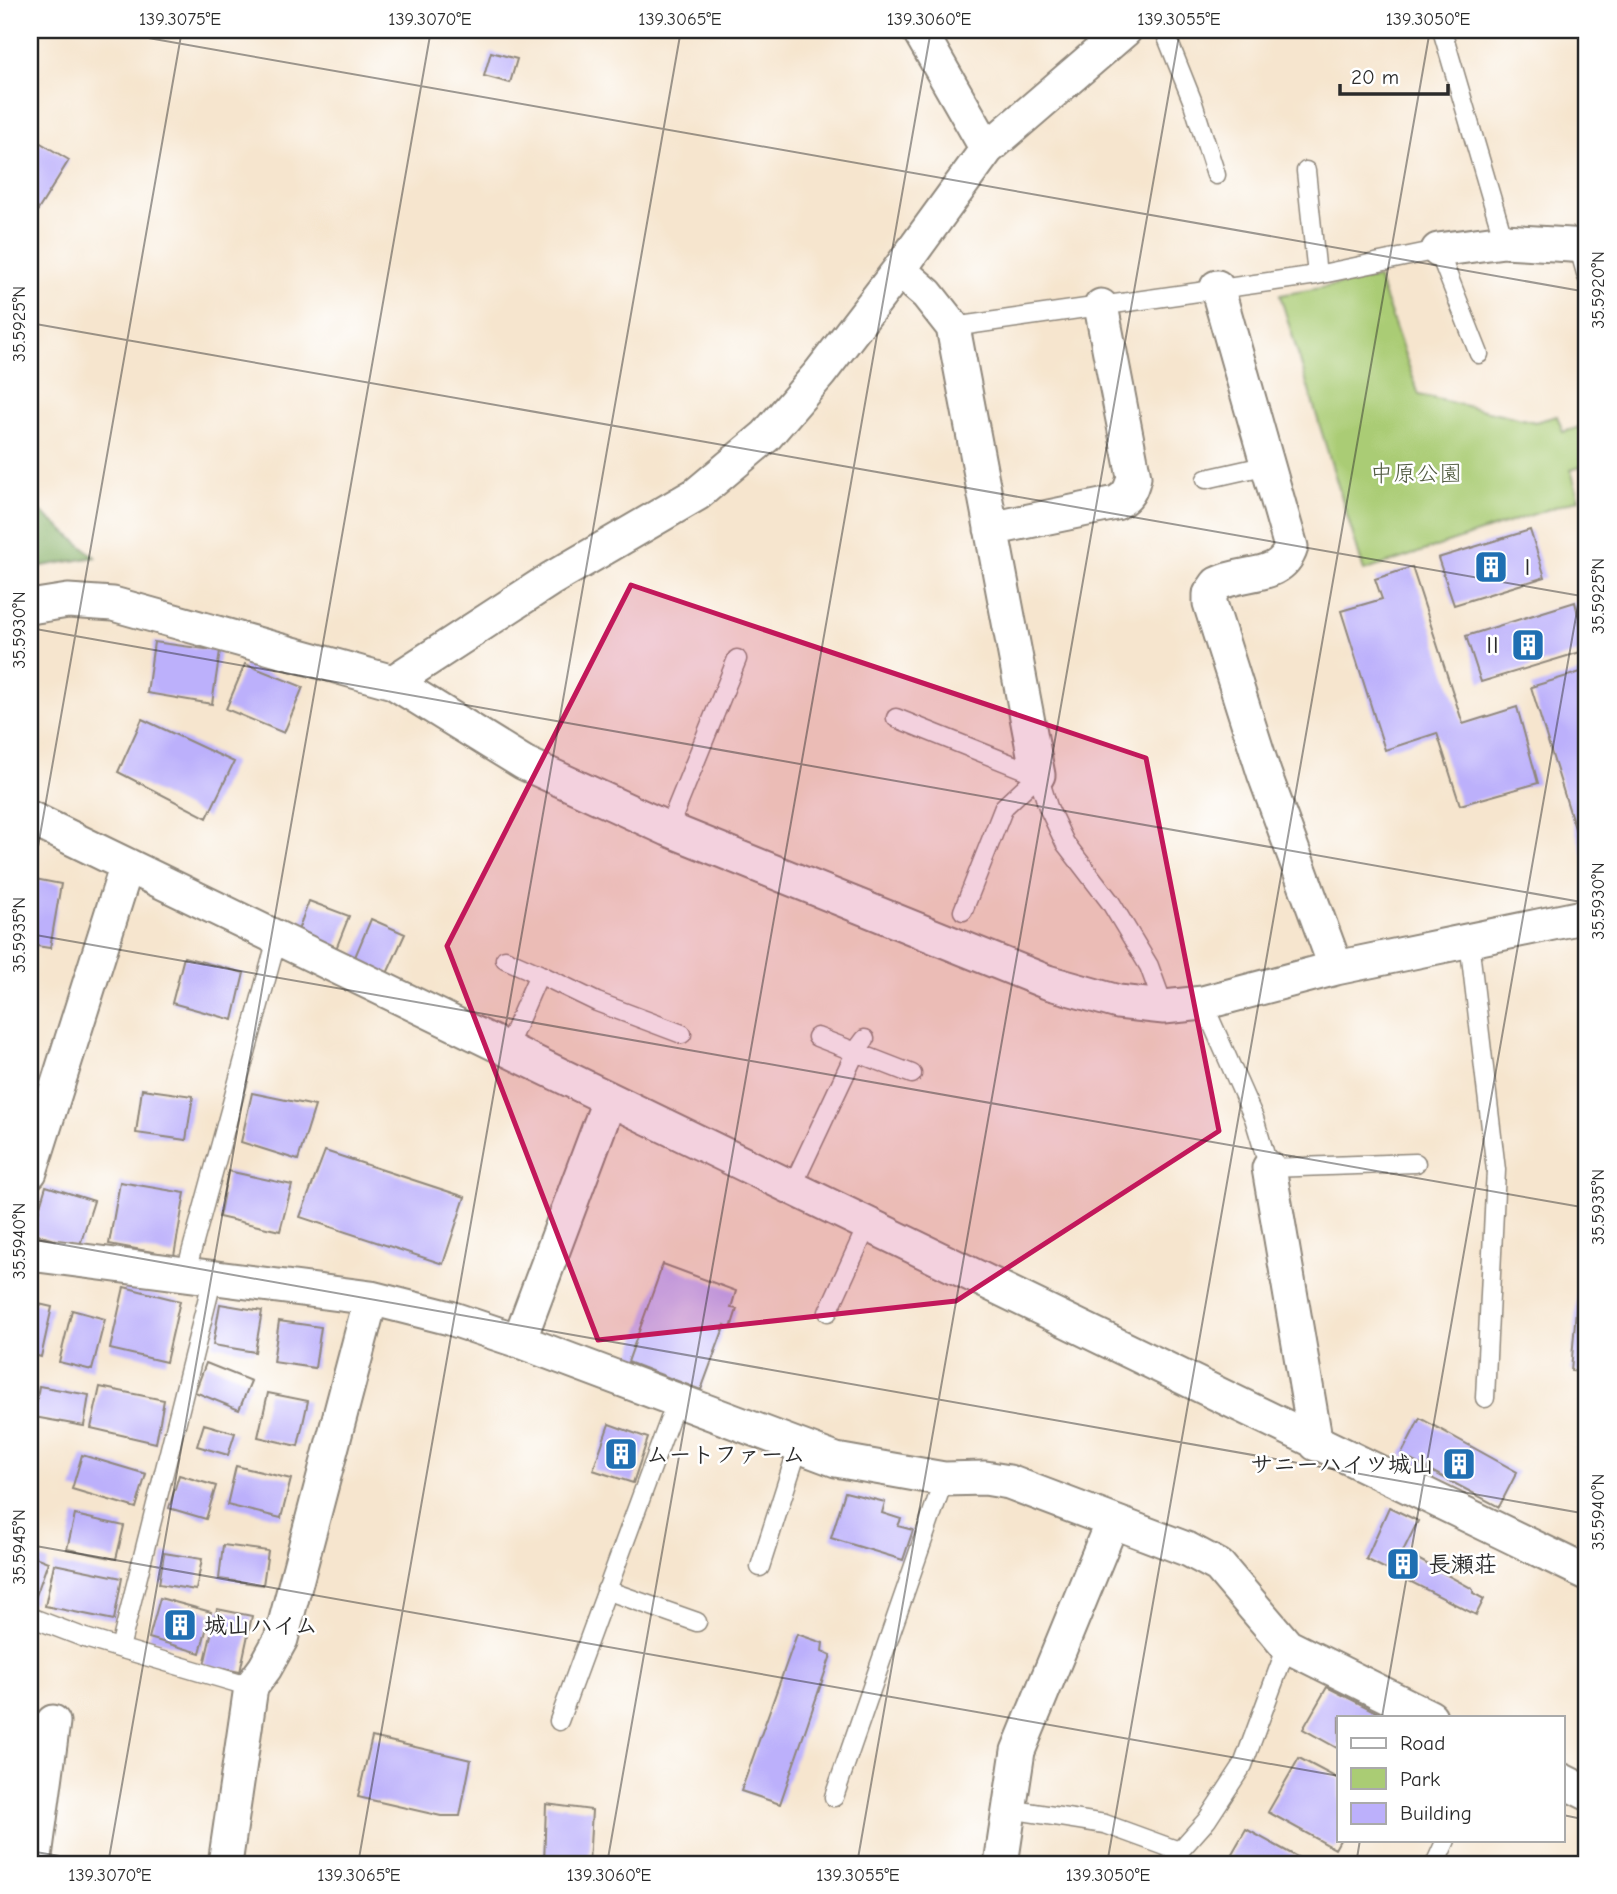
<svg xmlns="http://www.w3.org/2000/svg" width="1617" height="1894" viewBox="0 0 1617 1894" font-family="'Comic Neue','Klee One',sans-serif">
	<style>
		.green { fill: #aacc74; stroke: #6a7c50; stroke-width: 2 }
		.forest { fill: #87b066; stroke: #596e48; stroke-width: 2 }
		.building { fill: #bcb0fb }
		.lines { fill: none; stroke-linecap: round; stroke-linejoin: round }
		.lane-casing { stroke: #90887c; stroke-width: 21 }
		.street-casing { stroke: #90887c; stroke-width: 37 }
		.lane { stroke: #fff; stroke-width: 18 }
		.street { stroke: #fff; stroke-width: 33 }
		.marked { fill: #c2185b; fill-opacity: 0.2; stroke: #c2185b; stroke-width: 5; stroke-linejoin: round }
		.ticks { fill: none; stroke: #2b2b2b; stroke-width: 2; stroke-opacity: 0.45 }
		.labels { text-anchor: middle; stroke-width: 5; stroke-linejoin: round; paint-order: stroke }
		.park-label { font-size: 23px; fill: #515b41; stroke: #fff }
		.poi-label { font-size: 23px; font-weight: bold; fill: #2b2b2b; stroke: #fff; text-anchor: start }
		.neatline { fill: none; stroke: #2b2b2b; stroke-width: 2.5 }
		.ticks-label { font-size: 18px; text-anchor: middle; fill: #2b2b2b }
	</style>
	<rect width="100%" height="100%" fill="#fff"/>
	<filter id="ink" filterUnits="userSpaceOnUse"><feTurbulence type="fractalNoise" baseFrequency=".0143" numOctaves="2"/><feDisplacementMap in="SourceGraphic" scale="14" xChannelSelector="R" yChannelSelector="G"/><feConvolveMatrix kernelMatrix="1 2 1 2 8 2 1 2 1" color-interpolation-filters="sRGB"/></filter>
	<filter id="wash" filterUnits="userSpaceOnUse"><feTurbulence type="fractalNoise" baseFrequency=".00686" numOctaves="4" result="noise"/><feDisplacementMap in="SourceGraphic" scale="28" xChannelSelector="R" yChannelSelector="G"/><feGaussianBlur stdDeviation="1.57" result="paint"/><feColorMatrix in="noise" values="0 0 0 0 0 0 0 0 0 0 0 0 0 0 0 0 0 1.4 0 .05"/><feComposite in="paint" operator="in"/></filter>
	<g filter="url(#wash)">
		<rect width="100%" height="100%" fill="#f6e5ce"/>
		<!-- green -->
		<path class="green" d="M1378,278L1419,395L1535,422L1557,416L1563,432L1587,425V465L1571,470L1579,499L1364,571L1280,295Z"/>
		<!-- forest -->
		<path class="forest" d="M30,502L31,503L95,557L30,568Z"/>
		<g id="blocks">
			<!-- building -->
			<path class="building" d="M491,52L517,59L510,83L484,76Z
				M39,142L69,160L30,223V156Z
				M1530,530L1545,577L1454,605L1438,558Z
				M1412,567L1463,724L1517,707L1538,783L1460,805L1437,733L1385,750L1341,611L1382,599L1375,579Z
				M1575,602L1587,650L1481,682L1466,636Z
				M154,642L220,651L212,704L147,693Z
				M245,664L303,687L284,733L226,709Z
				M1587,670V867L1531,687Z
				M142,719L234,762L207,818L118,772Z
				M30,878L61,884L50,948L30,945Z
				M309,901L349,916L336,949L297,933Z
				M371,919L405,934L385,978L352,964Z
				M184,957L244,973L233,1020L172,1003Z
				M142,1089L193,1096L186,1140L136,1133Z
				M252,1093L315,1106L298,1160L241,1142Z
				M325,1151L465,1197L443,1264L300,1217Z
				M228,1171L292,1185L280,1231L219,1217Z
				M120,1182L185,1193L174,1256L109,1244Z
				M46,1186L94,1201L79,1248L32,1233Z
				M1585,1199H1587V1373L1571,1371Z
				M663,1264L736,1291L731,1308L737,1309L731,1328L725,1325L701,1390L628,1362Z
				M124,1287L180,1301L166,1362L110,1349Z
				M30,1302L52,1307L41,1357L30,1354Z
				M220,1304L262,1311L255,1352L213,1345Z
				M72,1310L105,1319L92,1370L59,1362Z
				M279,1321L321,1327L315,1368L273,1362Z
				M206,1363L251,1381L239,1410L195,1392Z
				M39,1386L89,1395L84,1426L34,1417Z
				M100,1387L164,1400L156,1443L91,1428Z
				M268,1393L308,1401L298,1446L258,1437Z
				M1420,1418L1517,1472L1499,1507L1401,1455Z
				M204,1424L235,1433L228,1455L197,1446Z
				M609,1424L648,1438L633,1483L593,1470Z
				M82,1455L146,1474L136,1508L72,1489Z
				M236,1466L291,1479L281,1518L227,1505Z
				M179,1475L216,1486L206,1519L169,1508Z
				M845,1492L885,1502L882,1513L901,1519L898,1526L913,1530L903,1560L831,1538Z
				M1389,1507L1418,1521L1403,1551L1473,1589V1593L1484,1599L1476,1615L1366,1559Z
				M75,1515L124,1526L116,1559L67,1549Z
				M223,1545L268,1551L263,1585L219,1579Z
				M164,1553L202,1559L196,1590L159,1584Z
				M30,1555L48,1562L33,1604L30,1603Z
				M54,1564L122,1578L114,1620L45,1606Z
				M160,1598L211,1612L200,1653L149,1638Z
				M217,1609L252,1616L240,1672L204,1665Z
				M797,1634L823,1643L822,1651L831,1655L780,1804L741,1791Z
				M1327,1687L1386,1717H1339V1749L1303,1729Z
				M372,1737L471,1760L460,1816H441L358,1797Z
				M1299,1758L1339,1779L1340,1840L1335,1849L1268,1812Z
				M546,1804L592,1810L589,1864H544Z
				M1246,1829L1310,1864H1226Z"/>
		</g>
	</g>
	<g filter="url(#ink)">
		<use href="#blocks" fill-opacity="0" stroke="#90887c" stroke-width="2"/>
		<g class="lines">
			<defs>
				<path id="lane" d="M1164,30L1192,100L1216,175
					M1442,30L1504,241
					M1306,171L1317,275
					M1578,245L1587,277
					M953,327L1317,275L1438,250L1479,354
					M1206,479L1268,465
					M896,718L1038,775
					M1038,775L1048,807L1065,843L1111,903L1149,966L1164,1007
					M668,829L737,659
					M963,911L1004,807L1038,775
					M1469,941L1496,1170L1485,1398
					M505,959L539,974
					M1203,1003L1254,1118L1269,1168L1416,1163
					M817,1037L912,1074
					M506,1050L539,974L597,1002L682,1034
					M792,1187L856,1051L865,1039
					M185,1275L277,939
					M828,1312L868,1224
					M760,1567L798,1448
					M606,1590L697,1622
					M30,1617L85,1638L251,1687
					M120,1648L213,1277
					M559,1721L676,1402
					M834,1797L944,1479
					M1008,1809L1105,1824L1179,1851
					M1168,1864L1207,1820L1243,1765L1287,1646
					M1435,1864L1446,1840"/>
				<path id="street" d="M919,30L987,149
					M1438,250L1504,241L1587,246
					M899,270L927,294L953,327L1038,775
					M1217,287L1291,547C1281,580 1244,570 1217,584L1210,594V603L1264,773L1336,968
					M991,529L1116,503C1128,496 1131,490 1134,477L1101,306
					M30,607L68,601L113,604L393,682L551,579L697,494L766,436L820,373L899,270L987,149L1125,30
					M393,682L524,763L668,829L1047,982L1118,1002L1164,1007L1203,1003L1336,968L1587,916
					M30,818L1587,1573
					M1269,1168L1316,1444
					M30,1172L127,865
					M30,1254L371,1298L450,1318L519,1341L836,1460L944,1479L985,1478L1009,1482L1189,1550L1219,1566L1287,1646L1430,1717
					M519,1341L609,1101
					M1563,1781L1587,1793
					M34,1864L53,1722
					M225,1864L251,1687L265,1668L281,1639L371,1298
					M1001,1864L1018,1751L1112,1522"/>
			</defs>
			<!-- lane casing -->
			<use href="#lane" class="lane-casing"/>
			<!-- street casing -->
			<use href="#street" class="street-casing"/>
			<!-- lane -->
			<use href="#lane" class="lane"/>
			<!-- street -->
			<use href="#street" class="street"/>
		</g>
	</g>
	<!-- marked area -->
	<path class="marked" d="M631,585L1146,758L1219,1131L956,1301L598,1340L447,946Z"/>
	<!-- ticks -->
	<path class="ticks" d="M103,30L1587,292M30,323L1587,597M30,628L1587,903M30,892L182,30M30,934L1587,1208M30,1239L1587,1514M30,1545L1339,1776M1382,1717L1587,554M1563,1815L1587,1820M30,1851L107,1864M108,1864L431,30M358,1864L681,30M607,1864L931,30M857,1864L1180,30M1107,1864L1430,30M1356,1864L1360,1840"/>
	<!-- icons -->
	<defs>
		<symbol id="building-square" viewBox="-11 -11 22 22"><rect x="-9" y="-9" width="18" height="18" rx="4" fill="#1f6fb2" stroke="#fff"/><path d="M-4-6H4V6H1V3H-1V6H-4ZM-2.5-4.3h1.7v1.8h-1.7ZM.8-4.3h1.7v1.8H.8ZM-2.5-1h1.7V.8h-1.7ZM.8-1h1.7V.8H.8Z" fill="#fff"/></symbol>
	</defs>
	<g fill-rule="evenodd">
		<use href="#building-square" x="1472" y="548" width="38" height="38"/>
		<use href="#building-square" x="1509" y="626" width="38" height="38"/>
		<use href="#building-square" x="602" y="1435" width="38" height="38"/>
		<use href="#building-square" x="1440" y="1445" width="38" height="38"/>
		<use href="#building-square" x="1384" y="1545" width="38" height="38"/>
		<use href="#building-square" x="161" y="1606" width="38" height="38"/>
	</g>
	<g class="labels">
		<!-- park labels -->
		<g class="park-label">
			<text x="1416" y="481">中原公園</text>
		</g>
		<!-- poi labels -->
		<g class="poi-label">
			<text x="1516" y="575">Ⅰ</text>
			<text x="1504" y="653" text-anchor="end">Ⅱ</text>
			<text x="646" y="1462">ムートファーム</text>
			<text x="1434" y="1472" text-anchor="end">サニーハイツ城山</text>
			<text x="1428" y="1572">長瀬荘</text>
			<text x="204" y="1633">城山ハイム</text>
		</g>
	</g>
	<!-- margin -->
	<rect width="1617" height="1894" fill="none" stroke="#fff" stroke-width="77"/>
	<!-- legend -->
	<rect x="1337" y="1716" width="228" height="126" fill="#ffffff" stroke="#aaaaaa" stroke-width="2"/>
	<rect x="1351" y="1738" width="35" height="10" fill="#ffffff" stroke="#aaaaaa" stroke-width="2"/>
	<text x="1400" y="1750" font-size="21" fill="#2b2b2b">Road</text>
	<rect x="1351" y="1768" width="35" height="21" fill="#aacc74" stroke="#aaaaaa" stroke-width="2"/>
	<text x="1400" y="1786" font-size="21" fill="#2b2b2b">Park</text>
	<rect x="1351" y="1803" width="35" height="21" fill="#bcb0fb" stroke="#aaaaaa" stroke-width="2"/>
	<text x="1400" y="1820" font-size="21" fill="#2b2b2b">Building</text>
	<!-- scale -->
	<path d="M1340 84v10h108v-10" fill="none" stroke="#2b2b2b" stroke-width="3.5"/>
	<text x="1351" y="84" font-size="21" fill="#2b2b2b" stroke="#ffffff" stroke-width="5" paint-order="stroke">20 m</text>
	<rect x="38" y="38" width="1540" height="1818" class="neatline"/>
	<g class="ticks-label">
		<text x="180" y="25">139.3075°E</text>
		<text x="430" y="25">139.3070°E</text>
		<text x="680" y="25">139.3065°E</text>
		<text x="929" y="25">139.3060°E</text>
		<text x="1179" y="25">139.3055°E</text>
		<text x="1428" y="25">139.3050°E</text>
		<text transform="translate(1598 290) rotate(-90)" y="6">35.5920°N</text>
		<text transform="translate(19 324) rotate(-90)" y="6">35.5925°N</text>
		<text transform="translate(1598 596) rotate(-90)" y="6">35.5925°N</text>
		<text transform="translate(19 630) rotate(-90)" y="6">35.5930°N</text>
		<text transform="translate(1598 901) rotate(-90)" y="6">35.5930°N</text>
		<text transform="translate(19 935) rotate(-90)" y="6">35.5935°N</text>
		<text transform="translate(1598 1207) rotate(-90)" y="6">35.5935°N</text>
		<text transform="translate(19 1241) rotate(-90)" y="6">35.5940°N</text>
		<text transform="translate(1598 1512) rotate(-90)" y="6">35.5940°N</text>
		<text transform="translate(19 1547) rotate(-90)" y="6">35.5945°N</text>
		<text x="110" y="1881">139.3070°E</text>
		<text x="359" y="1881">139.3065°E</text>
		<text x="609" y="1881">139.3060°E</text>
		<text x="858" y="1881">139.3055°E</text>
		<text x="1108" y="1881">139.3050°E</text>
	</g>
</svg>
